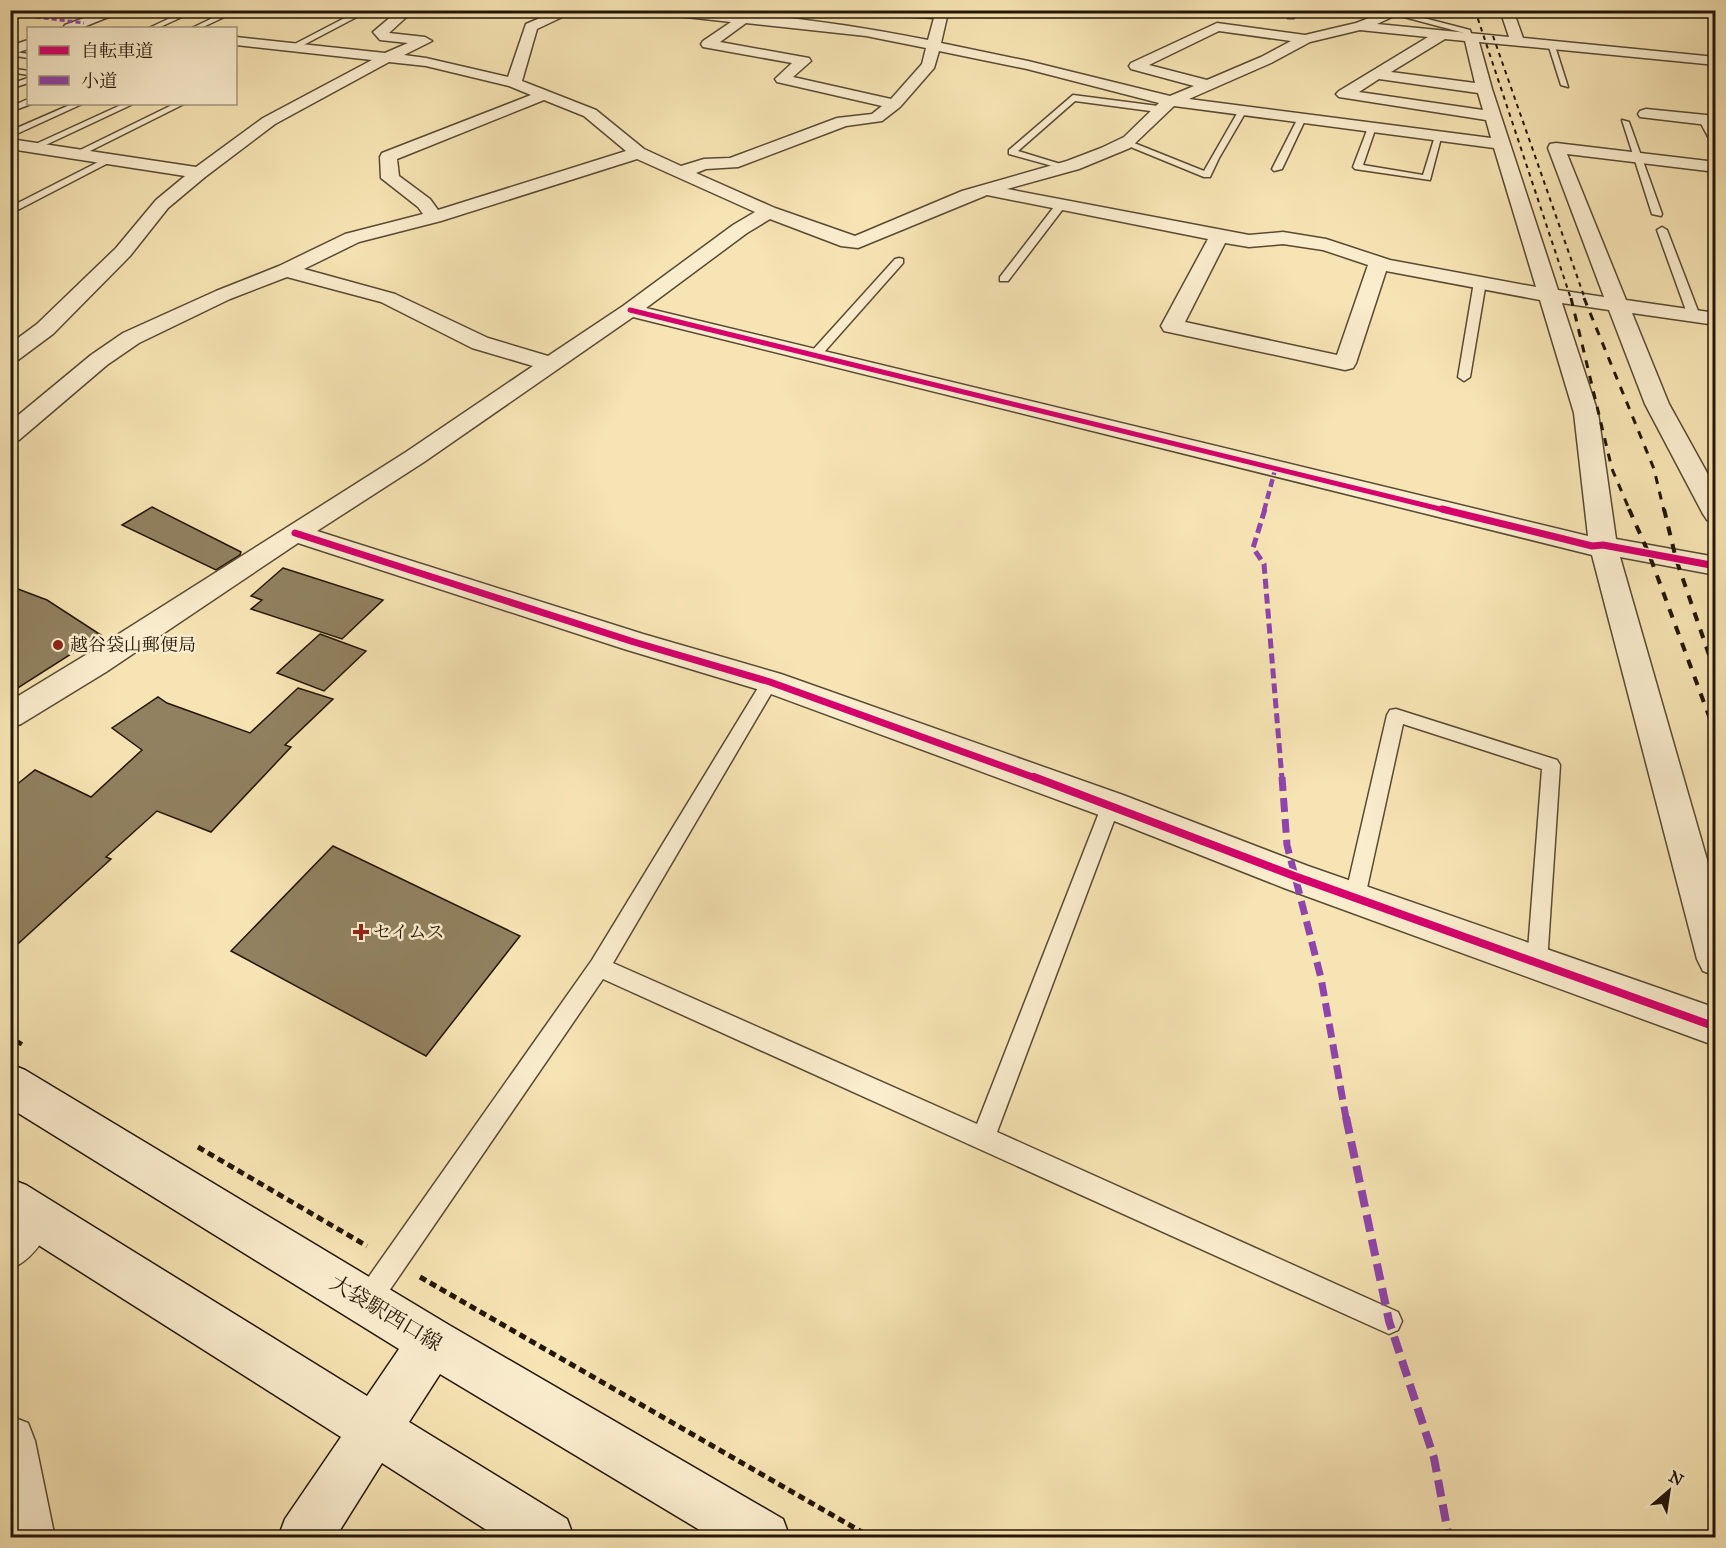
<svg xmlns="http://www.w3.org/2000/svg" width="1726" height="1548" viewBox="0 0 1726 1548" font-family="'IM FELL Great Primer','Noto Serif JP',serif">
	<style>
		.building { fill: #918160; stroke: #231606; stroke-width: 1.5 }
		.lines { fill: none; stroke-linecap: round; stroke-linejoin: round }
		.lane-casing { stroke: #584a32; stroke-width: 3 }
		.street-casing { stroke: #584a32; stroke-width: 3 }
		.secondary-casing { stroke: #231606; stroke-width: 3 }
		.path-far1 { stroke: #231606; stroke-width: 4.5; stroke-dasharray: 5 4; stroke-linecap: butt }
		.path { stroke: #231606; stroke-width: 5; stroke-dasharray: 7 4.5; stroke-linecap: butt }
		.lane { fill: #faedce; fill-rule: evenodd }
		.street { fill: #faedce; fill-rule: evenodd }
		.secondary { fill: #faedce; fill-rule: evenodd }
		.rail-far2 { stroke: #231606; stroke-width: 2; stroke-dasharray: 4.5 4.5; stroke-linecap: butt }
		.rail-far1 { stroke: #231606; stroke-width: 3; stroke-dasharray: 8 8; stroke-linecap: butt }
		.rail { stroke: #231606; stroke-width: 4; stroke-dasharray: 9 9; stroke-linecap: butt }
		.quiet-far4 { stroke: #8e44ad; stroke-width: 3; stroke-dasharray: 5 3; stroke-linecap: butt }
		.quiet-far3 { stroke: #8e44ad; stroke-width: 4.5; stroke-dasharray: 8 4.5; stroke-linecap: butt }
		.quiet-far2 { stroke: #8e44ad; stroke-width: 5; stroke-dasharray: 10 5; stroke-linecap: butt }
		.quiet-far1 { stroke: #8e44ad; stroke-width: 7; stroke-dasharray: 14 7; stroke-linecap: butt }
		.quiet { stroke: #8e44ad; stroke-width: 8; stroke-dasharray: 17 8; stroke-linecap: butt }
		.cycleway-far2-casing { stroke: #faedce; stroke-width: 8 }
		.cycleway-far1-casing { stroke: #faedce; stroke-width: 10 }
		.cycleway-casing { stroke: #faedce; stroke-width: 12 }
		.cycleway-far2 { stroke: #d6006c; stroke-width: 5 }
		.cycleway-far1 { stroke: #d6006c; stroke-width: 7 }
		.cycleway { stroke: #d6006c; stroke-width: 8 }
		.poi-dot { fill: #8f2418; stroke: #faedce; stroke-width: 2 }
		.labels { text-anchor: middle; stroke-width: 5; stroke-linejoin: round; paint-order: stroke }
		.poi-label { font-size: 18px; fill: #231606; stroke: #faedce; text-anchor: start }
		.near-street-label { font-size: 21px; fill: #231606; stroke: #faedce }
	</style>
	<rect width="100%" height="100%" fill="#f7e4b4"/>
	<filter id="stains"><feTurbulence type="fractalNoise" baseFrequency=".00333" numOctaves="4"/><feColorMatrix values="0 0 0 0 .2 0 0 0 0 .09 0 0 0 0 .02 0 0 0 .5 -.17"/></filter>
	<radialGradient id="worn" r=".72"><stop offset=".6" stop-color="#630" stop-opacity="0"/><stop offset="1" stop-color="#630" stop-opacity=".3"/></radialGradient>
	<!-- building -->
	<path class="building" d="M152,507L241,552L240,555L216,570L122,525Z
		M283,568L383,600L342,639L251,609L262,600L251,596Z
		M10,586L47,600L101,635L10,693Z
		M320,634L366,651L324,691L277,673Z
		M298,688L333,699L285,745L291,747L211,832L157,811L106,857L111,859L10,951V790L35,770L91,797L142,750L112,728L158,697L167,703L250,733Z
		M333,846L520,936L426,1056L231,951Z"/>
	<g class="lines">
		<defs>
			<path id="lane" d="M187,10H197L158,28H149Z
				M229,10H239L201,28H192Z
				M360,10H370L294,50L287,48Z
				M1029,10H1037V12L1033,14Z
				M1287,10H1295L1294,18H1288Z
				M1393,10L1470,30L1472,37L1465,39L1464,33L1393,14Z
				M1643,10H1651V11L1647,13Z
				M1548,44L1555,46L1568,87L1561,85Z
				M10,51L28,54V58L10,55Z
				M10,68L28,71V75L10,72Z
				M28,78V83L10,89V84Z
				M1073,95L1158,106L1162,109L1158,112L1075,101L1018,151L1067,166V170L1009,154V150Z
				M28,99V104H31L10,112V107Z
				M72,104H82L10,137V131Z
				M123,104H133L35,150L27,148Z
				M174,104H184L80,156L72,154Z
				M1243,107L1247,110L1219,158L1210,177H1204L1121,143L1129,141L1204,171L1239,110Z
				M1299,116L1306,118L1282,169L1274,171L1272,169Z
				M1703,117L1706,118L1716,134V145L1711,142L1699,120Z
				M1622,120L1629,122L1662,214L1661,216L1652,214Z
				M1369,125L1376,127L1363,165L1423,175L1435,136L1442,134L1430,180L1355,169L1353,167Z
				M106,158L114,160L10,214V207Z
				M1057,203L1066,205L1008,281H1000V277Z
				M1662,227L1667,230L1700,316L1698,318H1690L1688,316L1657,230Z
				M899,258L903,259V263L818,359H810V353L895,259Z
				M1480,279L1486,282L1470,377L1464,381L1458,377L1474,282Z
				M770,676L776,678L778,682L613,963L977,1124L1102,805L1104,800L1111,798L1118,800L1120,805L997,1132L1398,1312L1402,1321L1398,1330L1389,1334L1380,1330L603,979L376,1310L367,1314L358,1310L354,1301L358,1292L592,960L764,678Z
				M1396,709L1557,760L1560,765L1547,963L1544,970L1537,972L1530,970L1527,963L1542,769L1403,724L1365,897L1362,903L1355,906L1348,903L1345,897L1387,715L1390,710Z"/>
			<path id="street" d="M10,10L17,11L19,14L10,18Z
				M106,10H126L81,28H63L65,25Z
				M399,10H414L389,33L425,37L432,41L404,55L426,58L508,77L526,24L559,10H577L537,29L522,81L596,110L644,149L681,166L704,159L730,158L837,118L872,114L882,106L777,82L775,79L792,63L703,47L701,44L703,41L731,22L659,14L653,10C745,10 838,22 928,40L934,18L869,14L863,10H961L947,17L941,43L1028,61L1170,96L1194,86L1131,69L1129,66L1131,63L1217,23L1305,35L1356,23L1382,13L1381,10L1403,12L1377,24L1509,37L1500,10H1513L1523,38L1716,57V65L1479,42L1492,89L1558,290L1604,297L1548,148L1550,144L1556,143L1716,162V172L1567,154L1626,300L1716,313V325L1632,313L1669,404L1716,489V522L1707,520L1703,514L1645,404L1609,310L1562,303L1598,413L1616,539L1716,557V575L1620,557L1716,891V976L1703,971L1697,959L1592,555L633,317L424,462L317,531L643,634L781,674L1123,795L1308,866L1716,1008V1046L1284,888L1099,815L760,690L624,649L298,543L106,672L21,724L10,728V701L84,656L406,452L533,366L472,348L381,302L287,277L230,299L139,343L107,365L19,440L10,442V422L91,355L123,333L216,291L279,266L345,234L423,214L418,207L381,178L380,157L382,153L531,95L509,86L426,66L389,62L275,124L205,177L168,208L130,256L53,334L18,360L10,361V344L37,324L116,248L156,200L185,176L10,149V139L196,167L263,118L372,60L236,45V37L385,53L408,43L380,40L373,32ZM746,23L866,36L926,48L922,64L891,99L793,77L811,61L809,58L720,42ZM1360,30L1428,37L1339,91L1336,94L1339,97L1486,120L1491,138L1189,99L1271,63L1310,42ZM1219,31L1291,41L1261,57L1207,80L1149,65ZM1445,39L1465,41L1475,83L1391,72ZM939,51L1027,69L1159,103L1124,137L1101,148L1067,161L962,191L855,236L775,208L696,173L706,169L738,167L846,126L882,121L900,107L934,68ZM1379,79L1478,93L1483,110L1359,92ZM544,100L584,116L626,151L438,210L430,199L399,176L397,159ZM1174,106L1494,148L1536,287L1390,260L1326,239L1283,232L1249,235L1007,189L1079,169L1130,148ZM637,159L755,212L733,225L623,306L548,356L488,338L395,294L304,269L359,242L441,221ZM987,195L1208,239L1161,326L1164,331L1345,370L1353,368L1356,363L1386,271L1540,300L1574,413L1588,536L646,308L747,233L770,219L841,246L858,248ZM1225,243L1249,247L1283,244L1323,250L1368,265L1337,355L1185,322Z
				M28,40V49L10,55V46Z
				M1646,109L1716,116V126L1640,117L1638,114L1640,111Z
				M33,1194L49,1200L55,1216C46,1238 33,1260 10,1269V1209L17,1200Z
				M10,1416L28,1423L35,1441L55,1538H10Z"/>
			<path id="secondary" d="M10,1064L25,1070L449,1325L783,1519L790,1538H713L440,1374L409,1422L567,1519L574,1538H499L382,1463L335,1538H278L285,1519L341,1437L10,1227V1179L26,1185L367,1396L399,1349L10,1108Z"/>
		</defs>
		<!-- lane casing -->
		<use href="#lane" class="lane-casing"/>
		<!-- street casing -->
		<use href="#street" class="street-casing"/>
		<!-- secondary casing -->
		<use href="#secondary" class="secondary-casing"/>
		<!-- path-far1 -->
		<path class="path-far1" d="M10,1037L23,1045"/>
		<!-- path -->
		<path class="path" d="M198,1147L367,1246
			M420,1277L872,1538
			M368,1538L372,1532L409,1538"/>
		<!-- lane -->
		<use href="#lane" class="lane"/>
		<!-- street -->
		<use href="#street" class="street"/>
		<!-- secondary -->
		<use href="#secondary" class="secondary"/>
		<!-- rail-far2 -->
		<path class="rail-far2" d="M1475,10L1571,299
			M1493,36L1585,299"/>
		<!-- rail-far1 -->
		<path class="rail-far1" d="M1571,298L1612,469L1630,511
			M1584,298L1654,469L1664,511"/>
		<!-- rail -->
		<path class="rail" d="M1629,509L1649,554L1716,735
			M1664,509L1676,559L1716,675"/>
		<!-- quiet-far4 -->
		<path class="quiet-far4" d="M12,14L84,23"/>
		<!-- quiet-far3 -->
		<path class="quiet-far3" d="M1264,511L1275,470"/>
		<!-- quiet-far2 -->
		<path class="quiet-far2" d="M1265,509L1253,548L1264,564L1282,779"/>
		<!-- quiet-far1 -->
		<path class="quiet-far1" d="M1282,777L1287,845L1321,978L1346,1118"/>
		<!-- quiet -->
		<path class="quiet" d="M1346,1117L1389,1321L1434,1458L1449,1538"/>
		<defs>
			<path id="cycleway-far2" d="M630,310L1448,511"/>
			<path id="cycleway-far1" d="M1442,509L1592,546L1603,545L1716,566
				M295,533L634,642L770,682L1038,779"/>
			<path id="cycleway" d="M1034,777L1297,877L1716,1027"/>
		</defs>
		<!-- cycleway-far2 casing -->
		<use href="#cycleway-far2" class="cycleway-far2-casing"/>
		<!-- cycleway-far1 casing -->
		<use href="#cycleway-far1" class="cycleway-far1-casing"/>
		<!-- cycleway casing -->
		<use href="#cycleway" class="cycleway-casing"/>
		<!-- cycleway-far2 -->
		<use href="#cycleway-far2" class="cycleway-far2"/>
		<!-- cycleway-far1 -->
		<use href="#cycleway-far1" class="cycleway-far1"/>
		<!-- cycleway -->
		<use href="#cycleway" class="cycleway"/>
	</g>
	<!-- markers -->
	<g class="poi-dot">
		<circle cx="58" cy="645" r="6"/>
		<path d="M358 923h6v6h6v6h-6v6h-6v-6h-6v-6h6z"/>
	</g>
	<g class="labels">
		<!-- poi labels -->
		<g class="poi-label">
			<text x="70" y="651">越谷袋山郵便局</text>
			<text x="373" y="938">セイムス</text>
		</g>
		<!-- near-street labels -->
		<g class="near-street-label">
			<text transform="translate(386 1313) rotate(31)" y="7">大袋駅西口線</text>
		</g>
	</g>
	<!-- margin -->
	<rect width="1726" height="1548" fill="none" stroke="#f7e4b4" stroke-width="36"/>
	<rect x="12" y="12" width="1702" height="1524" fill="none" stroke="#231606" stroke-width="3"/>
	<rect x="18" y="18" width="1690" height="1512" fill="none" stroke="#231606" stroke-width="1.5"/>
	<!-- legend -->
	<rect x="27" y="27" width="210" height="78" fill="#faedce" stroke="#a4977e" stroke-width="1.5"/>
	<rect x="39" y="46" width="30" height="9" fill="#d6006c" stroke="#a4977e" stroke-width="1.5"/>
	<text x="81" y="57" font-size="18" fill="#231606">自転車道</text>
	<rect x="39" y="76" width="30" height="9" fill="#8e44ad" stroke="#a4977e" stroke-width="1.5"/>
	<text x="81" y="87" font-size="18" fill="#231606">小道</text>
	<!-- north arrow -->
	<g transform="translate(1669 1491) rotate(29)" stroke="#faedce" stroke-width="4.5" paint-order="stroke">
	<path d="M0-4.5L10 22L0 15L-10 22Z" fill="#231606"/>
	<text y="-9" font-size="16" font-weight="bold" text-anchor="middle" fill="#231606">N</text>
	</g>
	<rect width="100%" height="100%" filter="url(#stains)"/>
	<rect width="100%" height="100%" fill="url(#worn)"/>
</svg>
